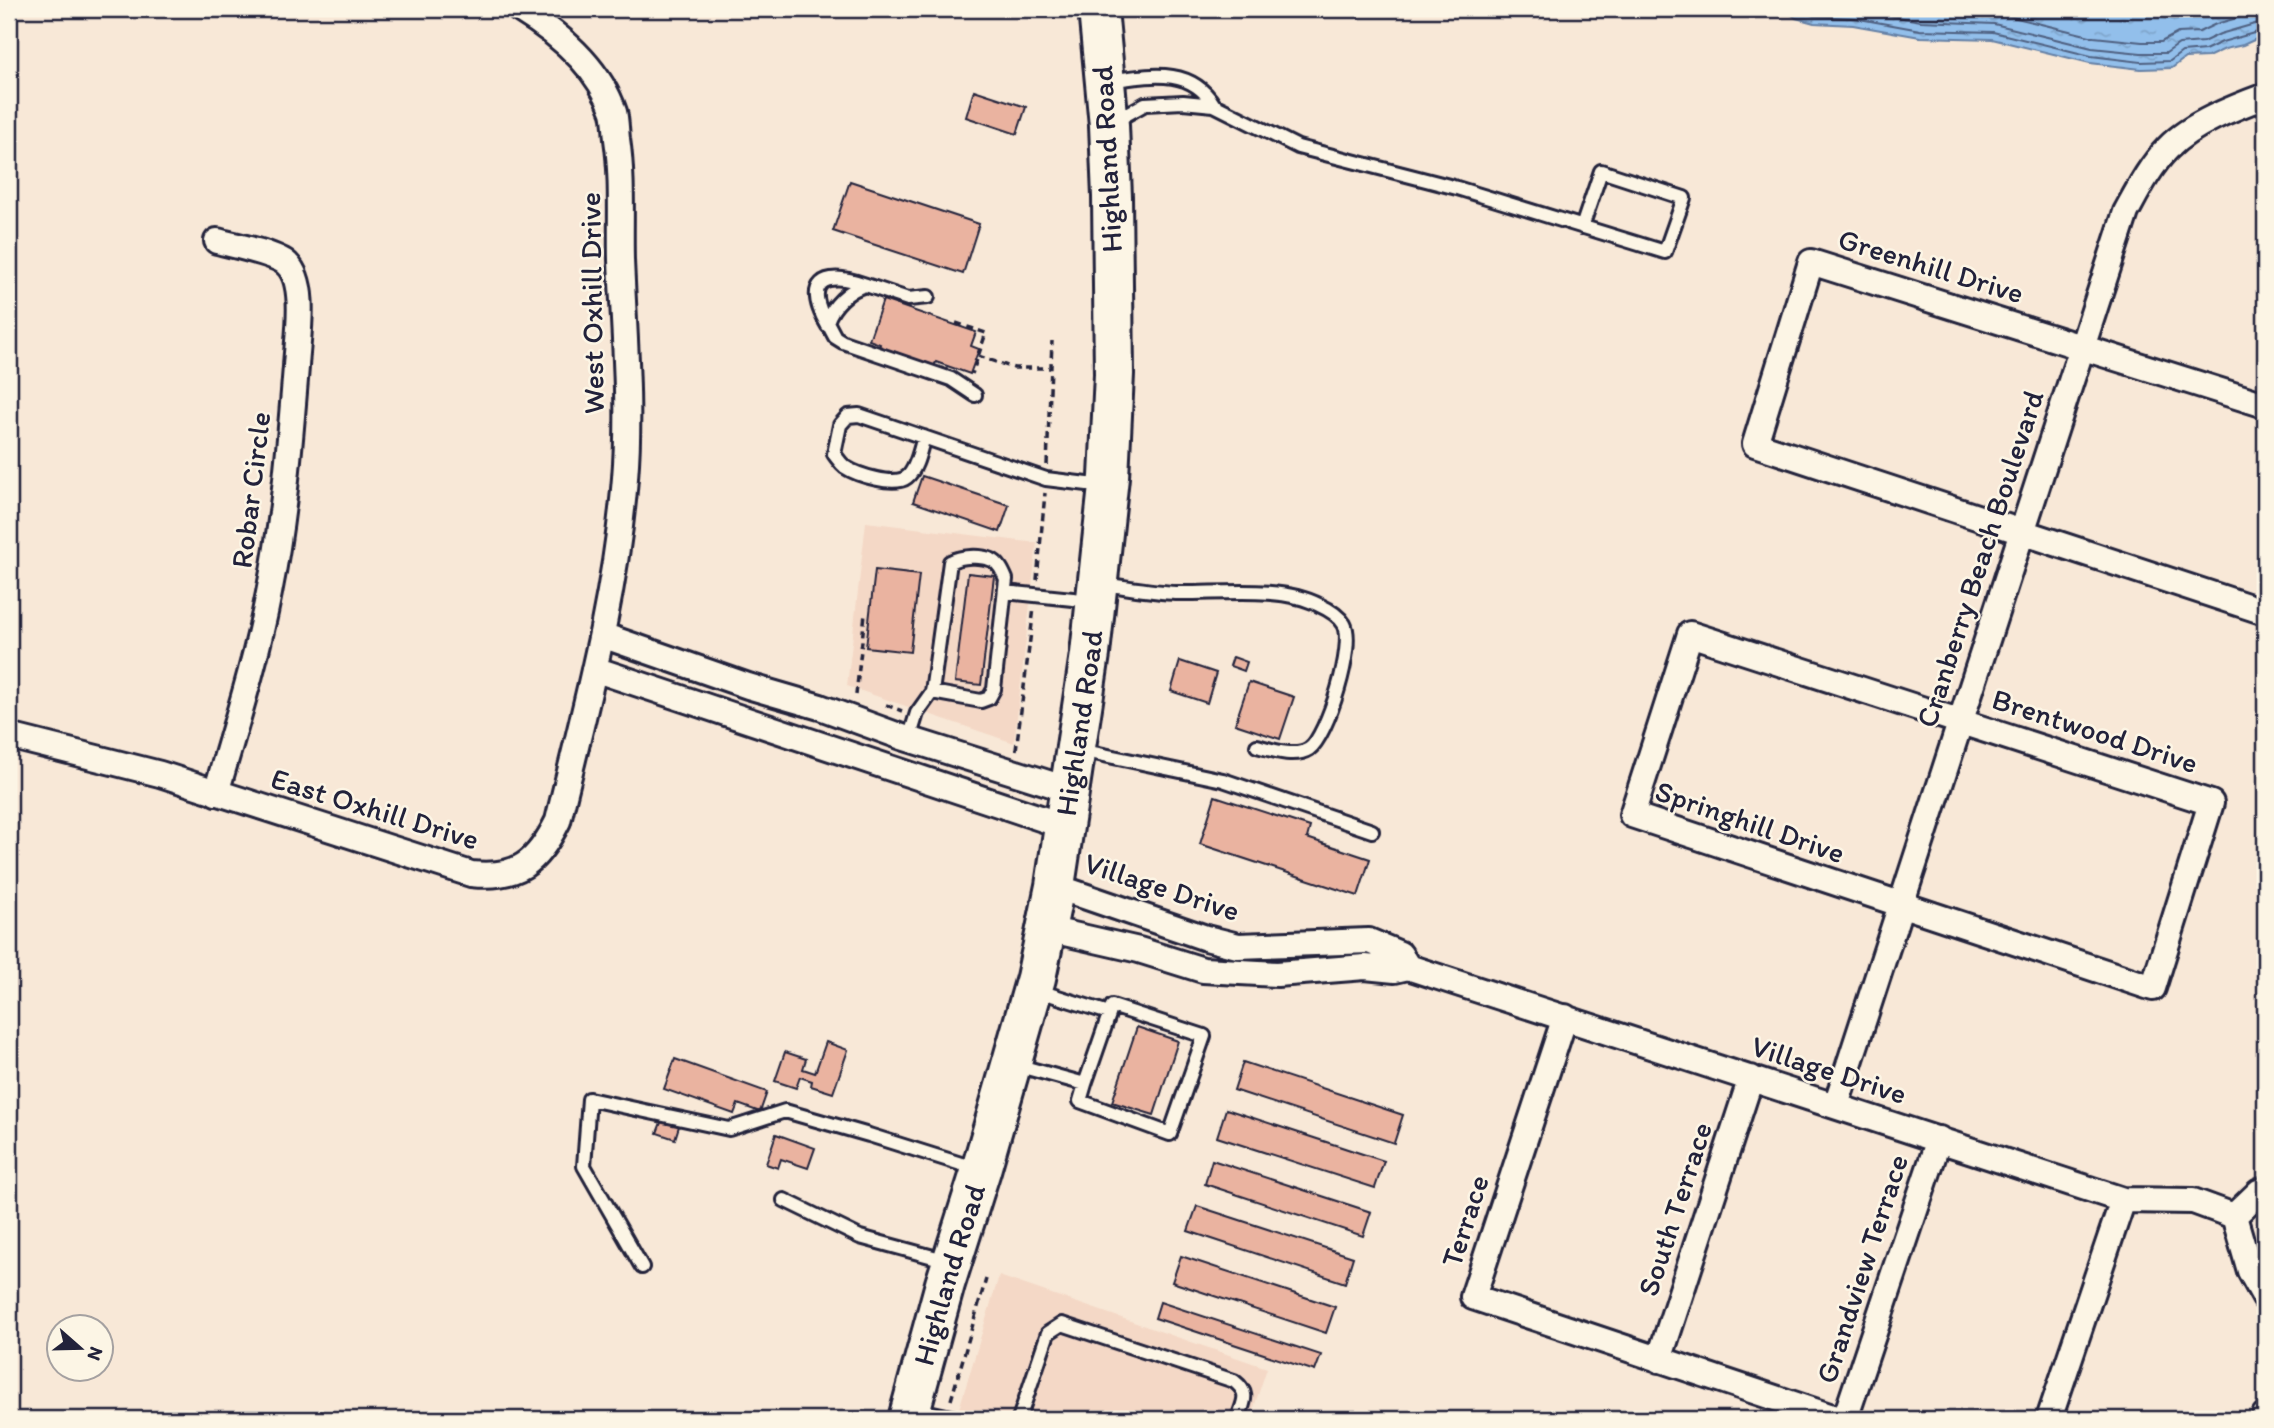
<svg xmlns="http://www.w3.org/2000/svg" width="2274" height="1428" viewBox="0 0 2274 1428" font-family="Itim,sans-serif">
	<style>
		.built { fill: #f4d8c6 }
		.water { fill: url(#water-ripples); stroke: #6580a5; stroke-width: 2 }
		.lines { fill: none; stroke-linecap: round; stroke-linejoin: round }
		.shore { stroke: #4f6181; stroke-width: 2 }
		.building { fill: #eab3a0; stroke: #22223b; stroke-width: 2 }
		.lane-casing { stroke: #22223b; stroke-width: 18 }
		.street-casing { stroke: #22223b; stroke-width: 30 }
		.highway-casing { stroke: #22223b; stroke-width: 44 }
		.path { stroke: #22223b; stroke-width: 3.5; stroke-dasharray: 7 5; stroke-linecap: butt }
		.lane { stroke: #fcf5e5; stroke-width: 12 }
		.street { stroke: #fcf5e5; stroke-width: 24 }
		.highway { stroke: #fcf5e5; stroke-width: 38 }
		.labels { text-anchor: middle; stroke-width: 5; stroke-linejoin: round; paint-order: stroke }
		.street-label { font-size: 30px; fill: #22223b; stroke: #fcf5e5 }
	</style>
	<defs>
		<pattern id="water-ripples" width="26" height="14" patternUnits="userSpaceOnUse" patternTransform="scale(1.75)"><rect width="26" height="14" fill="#92bfeb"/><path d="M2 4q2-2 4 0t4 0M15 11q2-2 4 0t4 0" fill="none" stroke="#7ea4ca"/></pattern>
	</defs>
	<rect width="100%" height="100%" fill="#f8e8d7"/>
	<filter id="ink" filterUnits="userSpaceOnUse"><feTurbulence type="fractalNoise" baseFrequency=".0143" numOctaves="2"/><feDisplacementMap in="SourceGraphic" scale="14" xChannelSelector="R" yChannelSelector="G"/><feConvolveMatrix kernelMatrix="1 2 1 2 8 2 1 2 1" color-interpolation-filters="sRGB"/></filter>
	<g filter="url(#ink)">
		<!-- built -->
		<path class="built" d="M866,522L1037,543L1014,743L847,686Z
			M999,1276L1267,1368L1250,1419H956Z"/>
		<!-- water -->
		<path class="water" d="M1727,9H2265V35L2243,45L2225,49L2208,57L2185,58L2172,68L2141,69L2090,63L1992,39L1920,37L1853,25L1814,23L1796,18L1785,10L1776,9L1752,12Z"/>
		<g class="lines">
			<!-- shore -->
			<path class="shore" d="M1795,9L1814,16L1854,18L1920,30L1993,32L2091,56L2141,62L2170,61L2182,52L2205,50L2222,42L2265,30
				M1851,9L1921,21L1994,24L2092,48L2141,53H2166L2179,44L2203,42L2220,34L2265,21
				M1910,9L1996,13L2094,37L2142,42H2161L2178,33L2199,32L2216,24L2265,10"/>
		</g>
		<!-- building -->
		<path class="building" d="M974,90L1026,107L1017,134L966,117Z
			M850,181L979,224L963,274L833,231Z
			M883,300L976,332L971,346L979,349L970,374L936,362L934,366L879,347L880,344L869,340Z
			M922,476L1009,505L1000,532L913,502Z
			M875,570L919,575L910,652L866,647Z
			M968,573L994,576L981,685L955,682Z
			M1233,657L1247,662L1244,671L1230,666Z
			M1180,661L1216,673L1207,703L1171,691Z
			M1249,682L1294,697L1280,739L1235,724Z
			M1215,796L1310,827L1307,838L1370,859L1358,896L1200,844Z
			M1137,1027L1178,1041L1154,1115L1112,1102Z
			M826,1042L848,1050L833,1093L811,1086L812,1081L800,1077L796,1088L775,1081L785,1052L806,1059L803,1069L815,1073Z
			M675,1059L767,1092L760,1112L738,1104L734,1114L664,1089Z
			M1243,1062L1403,1115L1394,1143L1234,1090Z
			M1226,1109L1384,1161L1375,1188L1217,1137Z
			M662,1120L679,1126L675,1139L657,1133Z
			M776,1134L815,1148L808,1168L781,1159L778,1168L766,1164Z
			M1212,1160L1371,1212L1363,1236L1205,1184Z
			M1197,1206L1353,1257L1345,1283L1188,1231Z
			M1181,1256L1335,1307L1326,1333L1172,1282Z
			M1160,1302L1321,1355L1315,1371L1155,1318Z"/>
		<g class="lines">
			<defs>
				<path id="lane" d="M1107,81C1147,76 1190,65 1214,105
					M1115,121L1145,104L1183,102L1214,105L1298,147L1457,188L1665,252L1684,198L1601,171L1582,227
					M928,297L908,299L866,285C849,289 832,306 827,322L835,337L843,342L951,379L975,395
					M828,326C803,283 822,269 866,285
					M924,437C920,449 917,469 907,477C895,487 857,475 845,467C840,463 838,459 834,454L840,425L848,416L859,415L1046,479L1104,486
					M1102,584C1127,587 1151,592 1176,593C1217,594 1282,585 1319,605C1328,609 1339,616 1344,624C1356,644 1327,737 1309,749C1295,758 1272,750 1257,746
					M1005,592L1092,601
					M909,739L917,713L932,692L950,562C961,556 980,555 992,560C999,563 1003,572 1006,579L994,689L989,698L981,701L932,692
					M1080,750L1223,780L1372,831
					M1036,990L1109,1013
					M1016,1065L1085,1084L1112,1006L1204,1036L1170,1134L1080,1101L1085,1084
					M784,1200L860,1237L948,1261
					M642,1267L584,1166L589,1099L729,1129L785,1111L869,1135L977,1169
					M915,1409L960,1419
					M1019,1419L1048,1333L1062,1324L1234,1381C1251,1394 1243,1402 1238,1419"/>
				<path id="street" d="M2265,405L1811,262L1755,444L2265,612
					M1690,634L2211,803L2153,988L1632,815Z
					M602,635L748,686L820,707L902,737L1070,790
					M594,669L1064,826
					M9,736L160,774L471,874C518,879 537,863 558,821C585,708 616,595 625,478C631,406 624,333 621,260C620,220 623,179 617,139C616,130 616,120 614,112C599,67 558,33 519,9
					M216,793C235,727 256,661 269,593C284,518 290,443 296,367C297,340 308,284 287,264C277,254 233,245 217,241
					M1055,886L1206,938L1238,946L1369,941L1400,954L1408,967
					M1047,929L1139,950L1203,970L1277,974L1365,967L1395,970L1408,967L2123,1200L2193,1201L2234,1216
					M1565,1017L1473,1297L1838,1419
					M1836,1105L2126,212C2138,190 2150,166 2168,148C2191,124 2235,107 2265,96
					M2234,1216L2250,1271L2265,1298
					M2234,1216L2259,1192L2265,1190
					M1659,1360L1751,1078
					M1845,1419L1939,1139
					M2049,1419L2123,1200
					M2264,1419L2265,1415"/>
				<g id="highway">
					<path id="s1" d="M908,1419L945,1284L981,1170L1036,978L1055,886L1090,654L1109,477L1114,374L1112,197L1109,125L1098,9"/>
				</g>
			</defs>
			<!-- lane casing -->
			<use href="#lane" class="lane-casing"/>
			<!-- street casing -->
			<use href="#street" class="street-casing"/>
			<!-- highway casing -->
			<use href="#highway" class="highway-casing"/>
			<!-- path -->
			<path class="path" d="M956,323L986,333L972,374
				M978,356L1014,368H1050
				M1047,465L1052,341
				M1037,580L1045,493
				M856,695L865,614
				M886,705L902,711
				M1016,750L1034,608
				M951,1400L986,1279"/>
			<!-- lane -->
			<use href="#lane" class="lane"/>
			<!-- street -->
			<use href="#street" class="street"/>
			<!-- highway -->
			<use href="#highway" class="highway"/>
		</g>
	</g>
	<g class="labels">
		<!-- street labels -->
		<g class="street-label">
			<text transform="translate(1107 159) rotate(-93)" y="10">Highland Road</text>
			<text transform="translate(1931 266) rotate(17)" y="10">Greenhill Drive</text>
			<text transform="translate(592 303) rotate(-91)" y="10">West Oxhill Drive</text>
			<text transform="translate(251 490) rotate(-83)" y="10">Robar Circle</text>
			<text transform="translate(1980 559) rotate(-72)" y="10">Cranberry Beach Boulevard</text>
			<text dy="10" stroke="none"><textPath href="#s1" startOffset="718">Highland Road</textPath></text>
			<text transform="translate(2095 731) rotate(18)" y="10">Brentwood Drive</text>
			<text transform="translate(375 809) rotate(17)" y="10">East Oxhill Drive</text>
			<text transform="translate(1750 822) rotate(19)" y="10">Springhill Drive</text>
			<text transform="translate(1162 887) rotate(18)" y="10">Village Drive</text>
			<text transform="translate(1829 1070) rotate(18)" y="10">Village Drive</text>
			<text transform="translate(1675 1209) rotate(-72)" y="10">South Terrace</text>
			<text transform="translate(1465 1221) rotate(-72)" y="10">Terrace</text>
			<text transform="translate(1862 1269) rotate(-72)" y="10">Grandview Terrace</text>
			<text dy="10" stroke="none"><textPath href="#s1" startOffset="150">Highland Road</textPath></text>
		</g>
	</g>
	<!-- margin -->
	<rect width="2274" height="1428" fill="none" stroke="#fcf5e5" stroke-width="35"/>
	<rect x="18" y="18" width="2239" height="1393" fill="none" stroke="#22223b" stroke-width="2.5" filter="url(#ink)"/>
	<!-- north arrow -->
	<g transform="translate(80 1348) rotate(110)"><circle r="33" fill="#fcf5e5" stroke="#a5a1a1" stroke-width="2"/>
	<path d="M0-5L12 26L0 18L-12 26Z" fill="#22223b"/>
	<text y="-10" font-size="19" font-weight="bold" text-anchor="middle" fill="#22223b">N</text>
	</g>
</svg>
